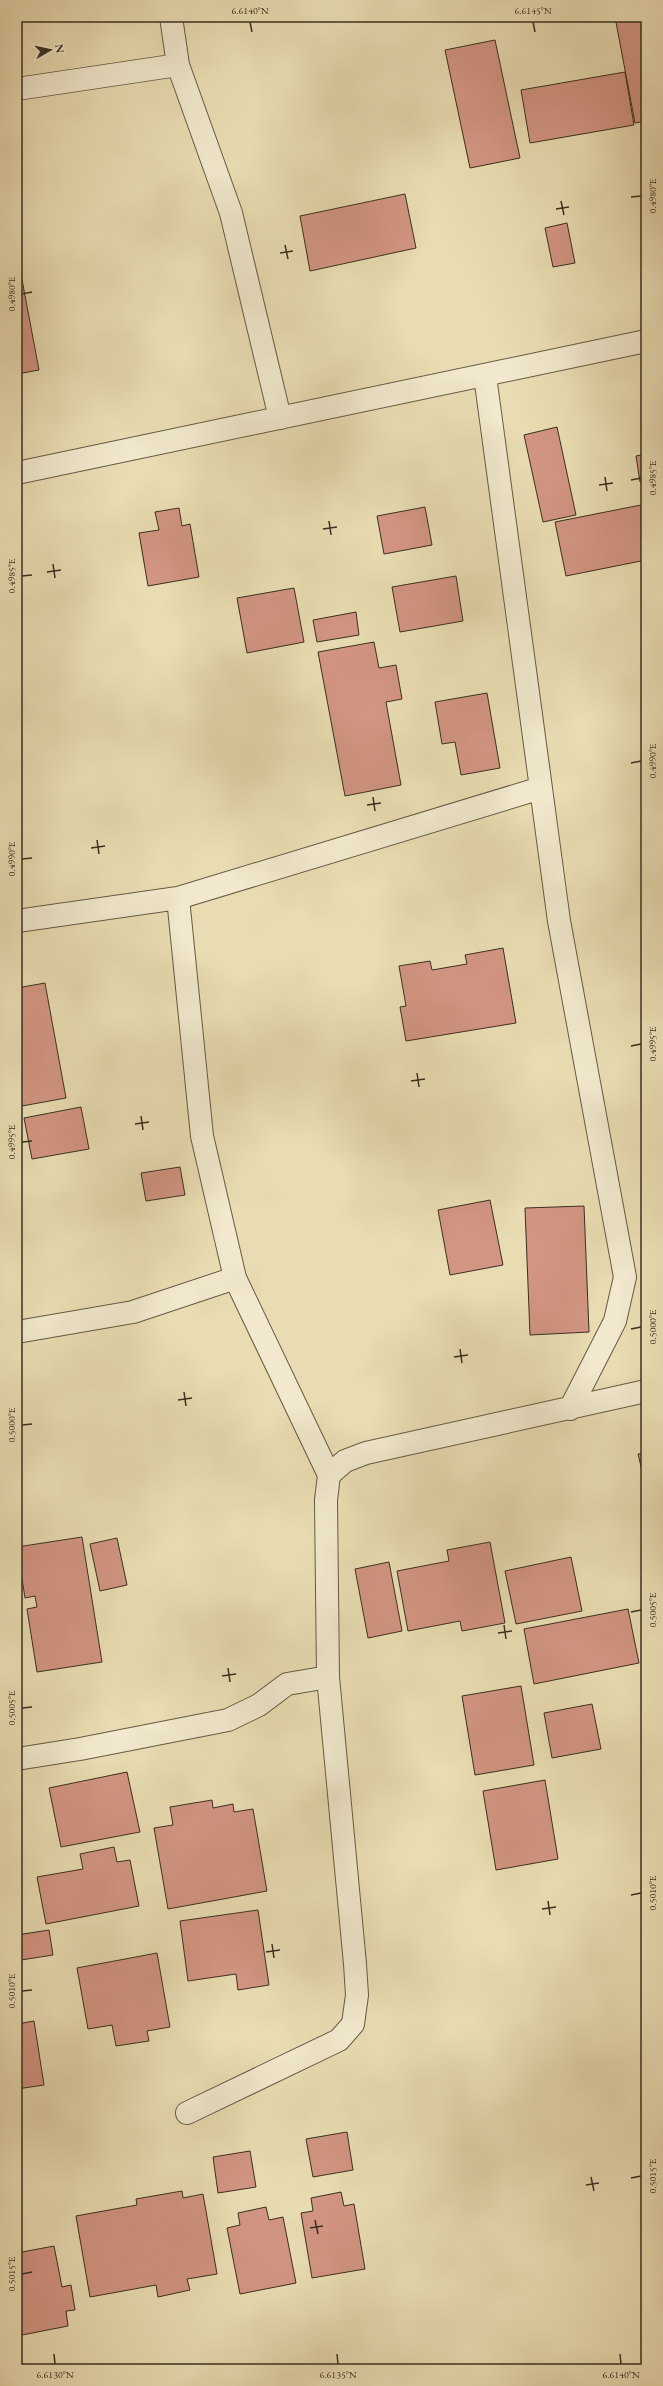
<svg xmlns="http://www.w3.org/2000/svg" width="663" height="2386" viewBox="0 0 663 2386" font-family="'EB Garamond',serif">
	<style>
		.building { fill: #d29582; stroke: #3a2f20 }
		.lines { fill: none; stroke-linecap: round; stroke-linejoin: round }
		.minor-casing { stroke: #665a44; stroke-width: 24 }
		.tertiary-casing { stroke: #665a44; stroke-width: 24 }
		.minor { stroke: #f1e8cd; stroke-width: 22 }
		.tertiary { stroke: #f1e8cd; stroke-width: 22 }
		.ticks { fill: none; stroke: #3a2f20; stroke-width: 1.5 }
		.neatline { fill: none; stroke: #3a2f20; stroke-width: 1.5 }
		.ticks-label { font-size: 10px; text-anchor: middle; fill: #3a2f20 }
	</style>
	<rect width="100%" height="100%" fill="#e9dcb2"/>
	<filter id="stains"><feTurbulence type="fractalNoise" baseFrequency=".005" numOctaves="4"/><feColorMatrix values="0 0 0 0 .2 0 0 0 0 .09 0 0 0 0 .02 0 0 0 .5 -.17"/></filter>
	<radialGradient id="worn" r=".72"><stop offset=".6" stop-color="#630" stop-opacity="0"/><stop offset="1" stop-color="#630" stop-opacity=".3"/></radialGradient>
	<!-- building -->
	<path class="building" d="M615,17H646V121L635,123Z
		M495,40L520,158L470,168L445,50Z
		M625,72L634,125L530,143L521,90Z
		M405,194L416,248L310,271L300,216Z
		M567,223L575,263L553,267L545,228Z
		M20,269L39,370L17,374V270Z
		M557,427L576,515L543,522L524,435Z
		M646,454V481L640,482L636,456Z
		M646,504V560L566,576L555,522Z
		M425,507L432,545L384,554L377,516Z
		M179,508L182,526L190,524L199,577L148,586L139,533L159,530L155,512Z
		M456,576L463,621L400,632L392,587Z
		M294,588L304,642L247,653L237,598Z
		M356,612L359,635L317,642L313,620Z
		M374,642L379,668L396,665L402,699L386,702L401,785L345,796L318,652Z
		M487,693L500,768L461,775L455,742L442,744L435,702Z
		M503,948L516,1023L406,1041L400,1007L406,1006L399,966L430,961L432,970L467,964L465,955Z
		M45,983L66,1098L22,1106L17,1077V988Z
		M81,1107L89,1149L32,1159L24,1118Z
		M180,1167L185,1195L146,1201L141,1173Z
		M490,1200L503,1265L450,1275L438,1210Z
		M584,1206L589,1332L530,1335L525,1208Z
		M646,1453V1487L638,1454Z
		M82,1537L102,1662L37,1672L27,1609L37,1607L35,1596L25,1598L17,1547Z
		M117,1538L127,1585L100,1591L90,1544Z
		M490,1542L505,1623L462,1631L460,1621L408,1631L397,1571L449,1561L447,1550Z
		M571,1557L582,1611L516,1624L505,1571Z
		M389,1562L402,1631L368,1638L355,1569Z
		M628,1609L639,1663L534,1684L524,1629Z
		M521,1686L534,1765L475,1775L462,1696Z
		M592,1704L601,1749L552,1758L544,1713Z
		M127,1772L140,1832L61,1847L49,1788Z
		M545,1780L558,1859L496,1870L483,1791Z
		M212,1800L213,1808L233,1804L234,1812L253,1809L267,1891L168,1909L154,1828L173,1825L170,1807Z
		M114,1847L117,1862L130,1860L139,1906L46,1924L37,1877L83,1869L80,1854Z
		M258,1910L269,1985L238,1990L236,1974L188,1981L180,1921Z
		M49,1930L53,1955L21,1960L17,1935Z
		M157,1953L170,2027L147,2031L149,2041L116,2046L112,2025L88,2029L77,1968Z
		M34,2021L44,2085L17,2089V2024Z
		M347,2132L353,2170L313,2177L306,2139Z
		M250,2151L256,2187L218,2193L213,2157Z
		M182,2191L183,2198L203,2194L217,2274L187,2279L190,2290L158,2297L156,2285L90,2297L76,2216L137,2205L136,2199Z
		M341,2192L344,2206L354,2204L365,2269L312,2278L301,2213L313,2211L311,2198Z
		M266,2207L269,2220L283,2217L296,2283L240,2294L227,2228L240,2225L238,2213Z
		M54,2246L62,2287L71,2285L75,2310L66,2311L68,2326L17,2336V2253Z"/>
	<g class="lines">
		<defs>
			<path id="minor" d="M171,17L178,65L231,213L280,418
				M17,89L178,65
				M485,376L559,921L625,1277L615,1321L570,1409
				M178,898L202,1136L235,1278L329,1475
				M17,921L178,898L541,788
				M17,1332L133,1312L235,1278
				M17,1759L80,1749L228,1720L259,1705L287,1684L328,1677
				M187,2113L339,2040L353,2024L357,1995L355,1964L328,1677L326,1500L329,1475L345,1461L366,1453L646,1391"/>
			<path id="tertiary" d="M17,473L646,341"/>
		</defs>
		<!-- minor casing -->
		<use href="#minor" class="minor-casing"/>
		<!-- tertiary casing -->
		<use href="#tertiary" class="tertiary-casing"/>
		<!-- minor -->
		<use href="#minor" class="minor"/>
		<!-- tertiary -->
		<use href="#tertiary" class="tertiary"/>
	</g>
	<!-- ticks -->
	<path class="ticks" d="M250,22L252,32M533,22L535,32M631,197L641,196M561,201L564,215M556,209L569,207M285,245L288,259M280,253L293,251M22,294L32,292M605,477L607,491M631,480L641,478M599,485L613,483M329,521L331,535M323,529L337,527M53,564L55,578M47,572L61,570M22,576L32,575M631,763L641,761M373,797L375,811M367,805L381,803M97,840L99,854M91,848L105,846M22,859L32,858M631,1046L641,1044M417,1073L419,1087M411,1081L425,1079M141,1116L143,1130M135,1124L149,1122M22,1142L32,1141M631,1329L641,1327M460,1349L462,1363M454,1357L468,1355M184,1392L186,1406M178,1400L192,1398M22,1425L32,1424M631,1612L641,1610M504,1625L506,1639M498,1633L512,1631M228,1668L230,1682M222,1676L236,1674M22,1708L32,1707M631,1895L641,1893M548,1901L550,1915M542,1909L556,1907M272,1944L274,1958M266,1952L280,1950M22,1991L32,1990M591,2177L594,2191M631,2178L641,2176M586,2185L599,2183M315,2220L318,2234M310,2228L323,2226M22,2274L32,2272M54,2354L55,2364M337,2354L338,2364M620,2354L621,2364"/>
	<!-- margin -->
	<rect width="663" height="2386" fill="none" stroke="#e9dcb2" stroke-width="44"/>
	<!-- north arrow -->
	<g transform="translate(50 50) rotate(81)" stroke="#f1e8cd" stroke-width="3" paint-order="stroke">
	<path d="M0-3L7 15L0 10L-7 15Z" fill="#3a2f20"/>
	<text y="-6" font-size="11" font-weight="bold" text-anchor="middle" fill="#3a2f20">N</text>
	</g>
	<rect x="22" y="22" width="619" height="2342" class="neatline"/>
	<g class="ticks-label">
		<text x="250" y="14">6.6140°N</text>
		<text x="533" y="14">6.6145°N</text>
		<text transform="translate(652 196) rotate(-90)" y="4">0.4980°E</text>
		<text transform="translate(11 294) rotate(-90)" y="4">0.4980°E</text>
		<text transform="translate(652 478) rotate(-90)" y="4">0.4985°E</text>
		<text transform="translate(11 576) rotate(-90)" y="4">0.4985°E</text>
		<text transform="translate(652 761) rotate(-90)" y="4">0.4990°E</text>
		<text transform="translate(11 859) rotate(-90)" y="4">0.4990°E</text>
		<text transform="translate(652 1044) rotate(-90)" y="4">0.4995°E</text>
		<text transform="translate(11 1142) rotate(-90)" y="4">0.4995°E</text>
		<text transform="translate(652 1327) rotate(-90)" y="4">0.5000°E</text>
		<text transform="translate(11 1425) rotate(-90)" y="4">0.5000°E</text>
		<text transform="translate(652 1610) rotate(-90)" y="4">0.5005°E</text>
		<text transform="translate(11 1708) rotate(-90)" y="4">0.5005°E</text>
		<text transform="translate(652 1893) rotate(-90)" y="4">0.5010°E</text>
		<text transform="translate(11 1991) rotate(-90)" y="4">0.5010°E</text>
		<text transform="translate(652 2176) rotate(-90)" y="4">0.5015°E</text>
		<text transform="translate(11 2274) rotate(-90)" y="4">0.5015°E</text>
		<text x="55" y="2378">6.6130°N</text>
		<text x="338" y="2378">6.6135°N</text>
		<text x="621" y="2378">6.6140°N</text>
	</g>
	<rect width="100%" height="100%" filter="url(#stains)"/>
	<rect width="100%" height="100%" fill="url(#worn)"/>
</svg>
